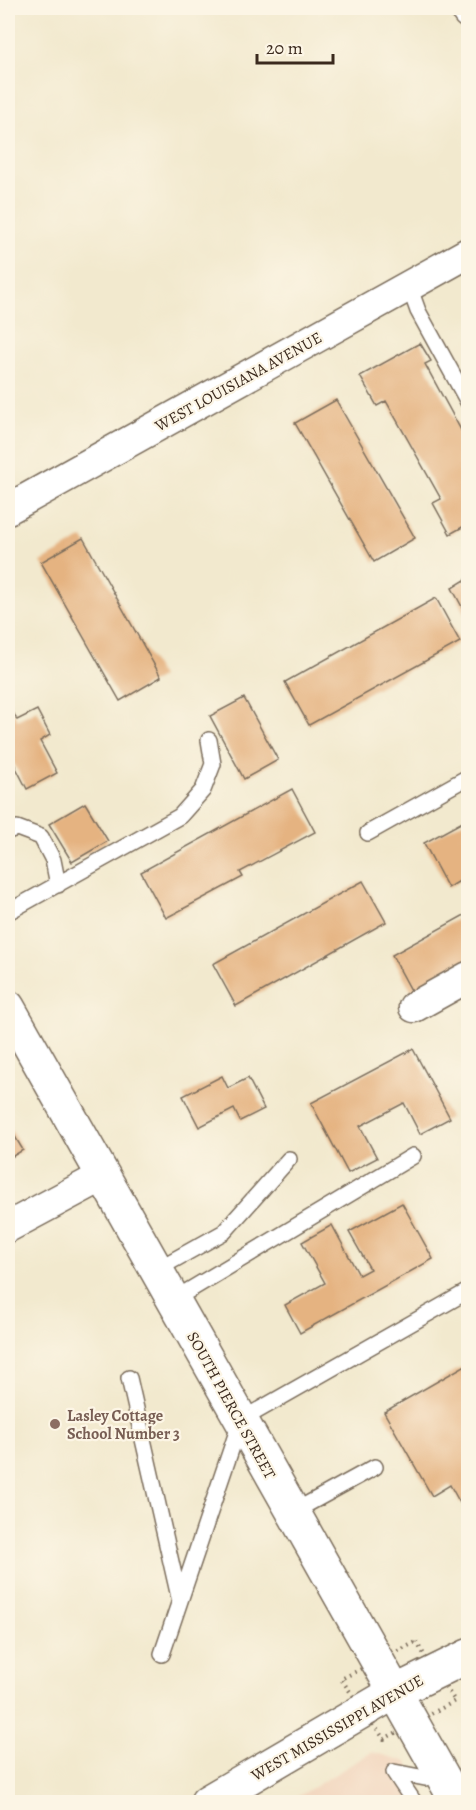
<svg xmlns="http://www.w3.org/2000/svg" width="476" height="1810" viewBox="0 0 476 1810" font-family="Alegreya,serif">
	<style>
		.built { fill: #f2d5bd }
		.building { fill: #e5b381 }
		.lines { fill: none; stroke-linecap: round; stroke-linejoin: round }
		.service-casing { stroke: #7b6d5c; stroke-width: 18 }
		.minor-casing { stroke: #7b6d5c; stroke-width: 33 }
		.tertiary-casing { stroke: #7b6d5c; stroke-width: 36 }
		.secondary-casing { stroke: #7b6d5c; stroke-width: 36 }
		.path { stroke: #7b6d5c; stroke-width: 4; stroke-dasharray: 1.5 4.5; stroke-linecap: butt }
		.service { stroke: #fff; stroke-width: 15 }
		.minor { stroke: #fff; stroke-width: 30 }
		.tertiary { stroke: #fff; stroke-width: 33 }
		.secondary { stroke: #fff; stroke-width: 33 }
		.education-dot { fill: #8d6e63; stroke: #fcf5e5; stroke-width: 2 }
		.labels { text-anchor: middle; stroke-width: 4.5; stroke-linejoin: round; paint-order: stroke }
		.street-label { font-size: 16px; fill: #3b2a1e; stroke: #fcf5e5 }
		.education-label { font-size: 16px; font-weight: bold; fill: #785e54; stroke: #fcf5e5; text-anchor: start }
	</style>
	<rect width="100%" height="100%" fill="#fcf5e5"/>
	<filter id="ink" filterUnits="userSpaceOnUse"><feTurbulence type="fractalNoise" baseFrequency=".0167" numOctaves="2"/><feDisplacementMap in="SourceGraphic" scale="12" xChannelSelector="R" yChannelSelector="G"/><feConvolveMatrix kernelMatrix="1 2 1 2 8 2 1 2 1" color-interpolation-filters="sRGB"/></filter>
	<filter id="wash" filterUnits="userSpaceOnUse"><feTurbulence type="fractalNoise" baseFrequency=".008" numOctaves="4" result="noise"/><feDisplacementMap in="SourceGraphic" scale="24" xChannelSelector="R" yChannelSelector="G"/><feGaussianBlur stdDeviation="1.35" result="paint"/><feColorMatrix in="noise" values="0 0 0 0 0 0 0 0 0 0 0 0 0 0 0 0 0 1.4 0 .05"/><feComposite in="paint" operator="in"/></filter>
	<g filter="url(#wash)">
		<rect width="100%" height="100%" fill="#f2e9ce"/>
		<!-- built -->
		<path class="built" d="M372,1752L407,1762L428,1802H289Z"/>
		<g id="blocks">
			<!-- building -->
			<path class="building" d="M420,343L431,361L425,364L468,443V524L450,534L433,503L441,499L386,401L377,406L360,376Z
				M336,400L415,538L374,562L295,423Z
				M83,538L161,677L120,701L41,562Z
				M468,578V618L452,588Z
				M436,598L460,642L309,725L285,682Z
				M244,698L278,760L244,779L210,716Z
				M8,702L17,720L37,710L50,735L40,741L57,773L27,789L11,758L8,760Z
				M292,789L315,832L240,872L243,877L166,918L141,872Z
				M85,803L108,841L72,862L49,824Z
				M468,819V876L448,888L424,843Z
				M363,881L386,922L236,1006L213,964Z
				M468,913V961L412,992L392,955Z
				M413,1049L450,1118L420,1134L404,1103L360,1126L377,1158L348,1173L311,1103Z
				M222,1076L228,1088L248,1078L264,1109L240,1121L234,1109L199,1127L183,1096Z
				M8,1125L23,1150L8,1159Z
				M402,1203L433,1259L300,1333L285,1305L325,1283L302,1242L332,1225L359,1275L370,1269L349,1232Z
				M464,1366L468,1374V1498L460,1503L450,1485L432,1496L384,1412Z"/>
		</g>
	</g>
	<g filter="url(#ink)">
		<use href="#blocks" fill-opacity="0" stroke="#7b6d5c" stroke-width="1.5"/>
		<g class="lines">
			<defs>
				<path id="service" d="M409,286L418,311L468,402
					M8,831L17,828L41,837L53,860L58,885
					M368,833L468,777
					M8,912L180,816L203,790L213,764L209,740
					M156,1270L224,1232L289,1159
					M173,1300L413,1156
					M129,1378L179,1597
					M293,1512L375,1467
					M162,1654L241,1420L468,1291
					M394,1772L425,1778L440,1772
					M394,1772L414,1802"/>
				<path id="minor" d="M465,8L468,13
					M8,509L468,253
					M414,1007L468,977
					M8,1227L103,1176"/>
				<path id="tertiary" d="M8,1007L457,1802"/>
				<path id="secondary" d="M207,1802L395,1692L468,1656"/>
			</defs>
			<!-- service casing -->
			<use href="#service" class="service-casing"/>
			<!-- minor casing -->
			<use href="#minor" class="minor-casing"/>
			<!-- tertiary casing -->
			<use href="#tertiary" class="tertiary-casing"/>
			<!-- secondary casing -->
			<use href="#secondary" class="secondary-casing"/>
			<!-- path -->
			<path class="path" d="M416,1642L455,1701L384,1739L341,1679Z"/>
			<!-- service -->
			<use href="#service" class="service"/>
			<!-- minor -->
			<use href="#minor" class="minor"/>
			<!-- tertiary -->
			<use href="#tertiary" class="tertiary"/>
			<!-- secondary -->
			<use href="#secondary" class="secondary"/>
		</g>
	</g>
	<!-- markers -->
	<circle class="education-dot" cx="55" cy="1424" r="6"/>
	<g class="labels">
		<!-- street labels -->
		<g class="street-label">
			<text transform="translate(238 381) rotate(-29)" y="6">WEST LOUISIANA AVENUE</text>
			<text transform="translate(232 1405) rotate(61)" y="6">SOUTH PIERCE STREET</text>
			<text transform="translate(337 1727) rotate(-30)" y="6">WEST MISSISSIPPI AVENUE</text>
		</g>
		<!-- education labels -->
		<g class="education-label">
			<text x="67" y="1421">Lasley Cottage<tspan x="67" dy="18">School Number 3</tspan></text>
		</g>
	</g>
	<!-- margin -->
	<rect width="476" height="1810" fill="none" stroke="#fcf5e5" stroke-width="30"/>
	<!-- scale -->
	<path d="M257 54v9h76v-9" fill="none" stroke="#3b2a1e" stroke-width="3"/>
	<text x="266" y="54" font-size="18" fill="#3b2a1e" stroke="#fcf5e5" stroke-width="4.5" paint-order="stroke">20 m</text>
</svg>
